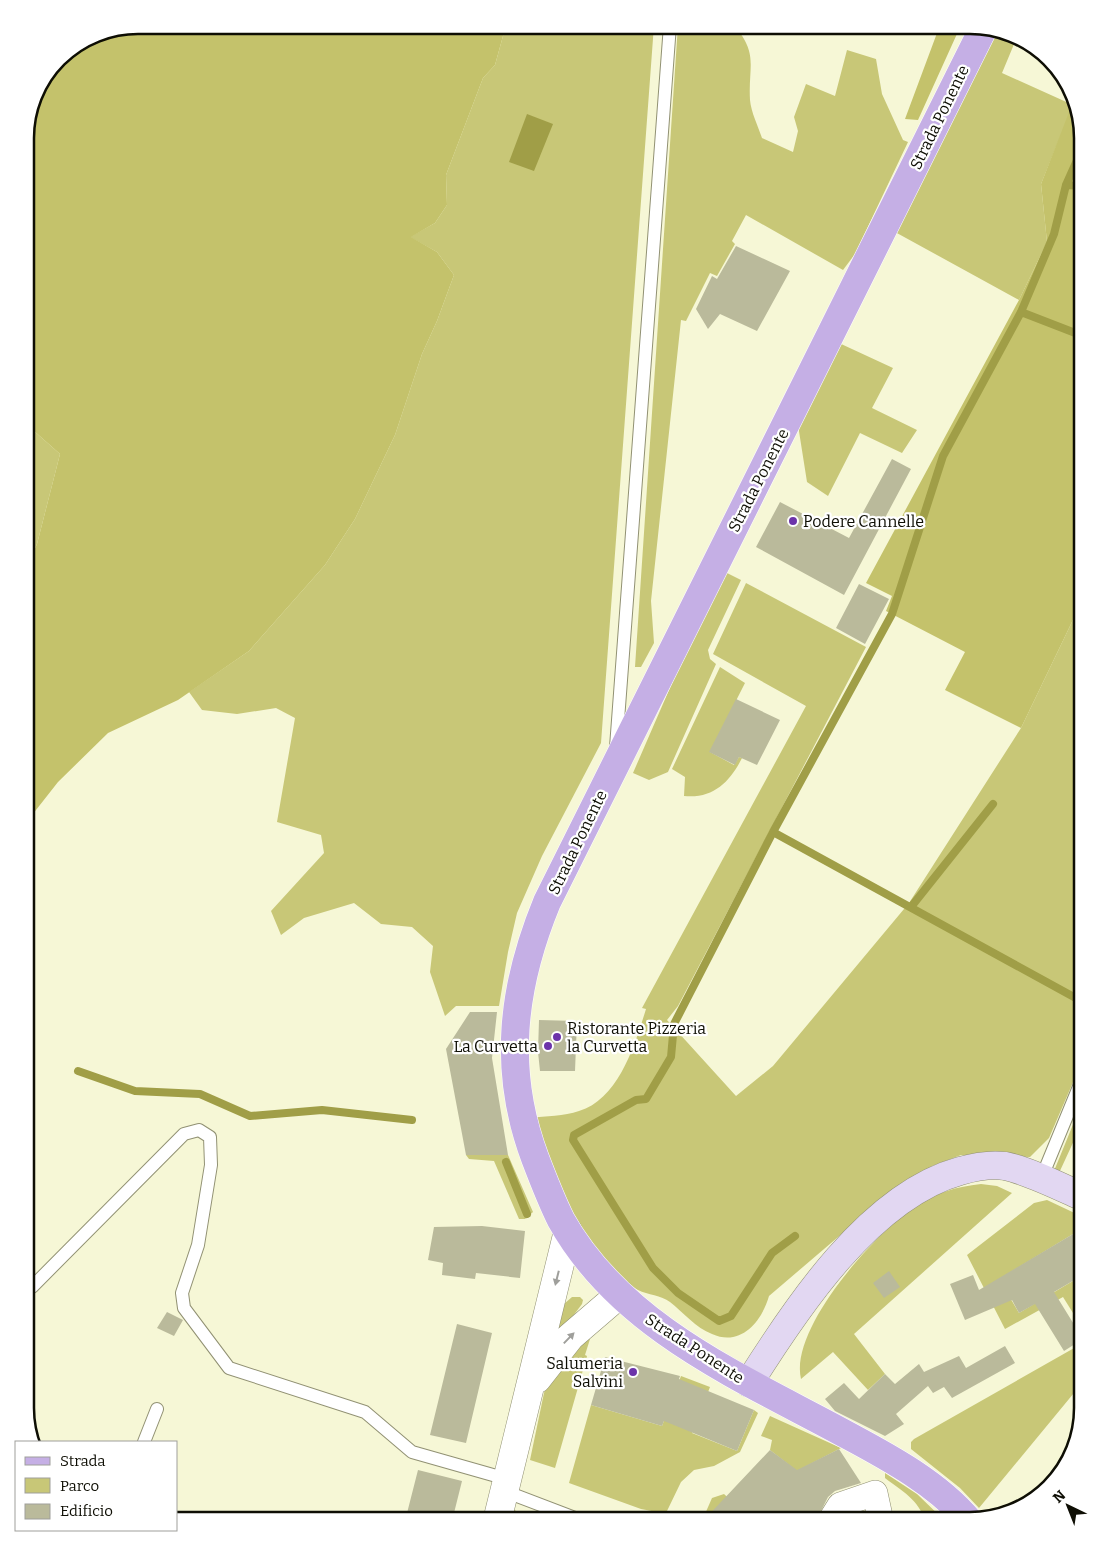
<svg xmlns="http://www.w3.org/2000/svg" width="1108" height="1546" viewBox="0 0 1108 1546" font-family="Bitter,serif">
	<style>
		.green { fill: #c8c777 }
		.forest { fill: #c4c26b }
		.water { fill: #a09e47 }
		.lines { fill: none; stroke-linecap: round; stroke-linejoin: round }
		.stream { stroke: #a09e47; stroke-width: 8 }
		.building { fill: #baba9b }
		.service-casing { stroke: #919173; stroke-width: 14 }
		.minor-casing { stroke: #919173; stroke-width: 26 }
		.tertiary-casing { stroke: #919173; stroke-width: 29 }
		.secondary-casing { stroke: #919173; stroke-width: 29 }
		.primary-casing { stroke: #fff; stroke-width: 29 }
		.service { stroke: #fff; stroke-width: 12 }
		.minor { stroke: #fff; stroke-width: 25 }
		.tertiary { stroke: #fff; stroke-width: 28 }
		.secondary { stroke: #e2d7f2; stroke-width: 28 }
		.primary { stroke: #c5afe5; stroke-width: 28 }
		.oneway { fill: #9f9f9b }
		.poi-dot { fill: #6c33aa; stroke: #fff; stroke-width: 2 }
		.labels { text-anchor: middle; stroke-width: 4.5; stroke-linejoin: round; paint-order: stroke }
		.street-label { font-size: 16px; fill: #0e0e04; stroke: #fff }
		.poi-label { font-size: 16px; fill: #0e0e04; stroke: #fff; text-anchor: start }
		.rim { fill: none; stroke: #0e0e04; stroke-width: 2.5 }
	</style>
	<rect width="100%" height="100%" fill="#f6f7d6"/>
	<!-- green -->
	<path class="green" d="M506,25H599L613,30L615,25H654L601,743L542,856L517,913L508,952L499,1006H456L445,1016L430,972L433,946L412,927L381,924L354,903L304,918L281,935L271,911L324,853L321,835L277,822L295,718L276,708L237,714L202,710L189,692L249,651L325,565L355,519L395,435L422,354L437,321L454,275L437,252L410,237L435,223L447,205L446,175L483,78L495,65Z
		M678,25H734C759,55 748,65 750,100C751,112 758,126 762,138L793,152L798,131L794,117L806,84L835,96L847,50L876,59L882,94L903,140L908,142L855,254L843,270L746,215L732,241L735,244L717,276L710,273L686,321L681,320L651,601L654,643L641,667H635Z
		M997,31L1017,37L1002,73L1073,105L1041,184L1047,242L1019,300L895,232Z
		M839,343L893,368L872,408L917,430L902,453L860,433L828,496L807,482L798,425Z
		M25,423L60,454L37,544L25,569Z
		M725,572L741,580L708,650L710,659L716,664L668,772L649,780L633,773L689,644Z
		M746,583L866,647L678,1006L667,1020L736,1096L773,1066L909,903L1021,728L1083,599V1059L1049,1138L1030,1157L961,1155L932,1166L904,1183L865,1214L769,1296C762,1321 741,1347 712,1334C696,1328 683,1312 670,1302C661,1295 648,1295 638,1290C618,1279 593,1244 579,1225C557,1193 545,1154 530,1118C546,1116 564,1116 579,1111C619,1099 635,1044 646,1009L642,1008L806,706L713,654Z
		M720,667L745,683L710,752L734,765L739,757L742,758C730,782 713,799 684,796L685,777L672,769Z
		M1083,1100V1121L1059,1173L1054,1171Z
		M466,1155H508L533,1212L525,1219H519L494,1161L469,1159Z
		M981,1184L997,1186L1012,1193L854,1334L885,1374L868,1390L833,1352L801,1379C789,1328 876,1232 916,1206C937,1192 956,1187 981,1184Z
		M1047,1200L1083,1217V1248L1073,1234L999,1279L1019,1313L1083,1275V1329L1063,1297L1005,1329L967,1255L1034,1203Z
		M572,1297H580L583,1300L582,1304L549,1348L564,1304Z
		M585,1338L590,1339L585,1355L587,1356L555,1468L530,1460L544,1393L553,1371Z
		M1083,1343V1382L979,1508L960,1488L911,1449V1442L914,1439Z
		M681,1376L710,1387L692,1433L737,1451L754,1410L758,1413L740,1452L714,1466L694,1470L681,1482L667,1511L662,1513L641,1509L569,1483L591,1405L662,1426Z
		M770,1416L841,1448L797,1471L770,1450L772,1440L761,1436Z
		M885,1473L917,1494L945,1521H925C919,1500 902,1491 885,1478Z
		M724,1494L750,1518L716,1520L705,1514L712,1498Z
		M514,1510L539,1521H508L512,1511Z"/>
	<!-- forest -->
	<path class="forest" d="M138,25H506L495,65L483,78L446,175L447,205L435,223L411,237L437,252L454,275L437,321L422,354L395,435L355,519L325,565L249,651L178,700L108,733L58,782L25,824V569L37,544L60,454L25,423V130L37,88L63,53L95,33Z
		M940,25H961L918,120L905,119Z
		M1073,102L1083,138V599L1021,728L945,690L965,652L886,611L892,596L866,583L1019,300L1047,242L1041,184Z"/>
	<!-- water -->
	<path class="water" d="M527,114L553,124L534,171L509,162Z"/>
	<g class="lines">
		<!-- stream -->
		<path class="stream" d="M1066,185L1083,186
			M1021,312L1083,336
			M773,832L1083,1002
			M911,907L993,804
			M78,1071L135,1091L200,1094L250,1116L322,1110L412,1120
			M506,1162L527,1214
			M795,1236L772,1253L731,1316L719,1321L678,1293L653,1268L573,1140L574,1135L636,1100L646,1099L671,1057L674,1024L690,993L773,832L892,614L943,456L1021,312L1054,234L1066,185L1083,147"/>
	</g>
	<!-- building -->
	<path class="building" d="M736,246L790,271L757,331L720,314L708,329L696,309L712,276L717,279Z
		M892,459L911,469L844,595L756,547L780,502L849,538Z
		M859,584L889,599L865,644L836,628Z
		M736,699L780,720L757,765L739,757L735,765L709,752Z
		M470,1012H497L492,1058L508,1155H466L446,1049Z
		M539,1020L577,1021L575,1071H540L538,1052Z
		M482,1226L525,1231L520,1278L476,1273L475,1279L442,1275L443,1263L428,1260L434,1227Z
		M1073,1234L1083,1250V1275L1054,1292L1083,1339L1064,1351L1035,1304L1019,1313L1012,1300L965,1320L950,1284L973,1275L979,1290Z
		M889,1271L900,1287L884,1298L873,1283Z
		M167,1312L183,1320L174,1336L157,1328Z
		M457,1324L492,1333L466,1443L430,1435Z
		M1005,1346L1015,1363L952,1398L944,1387L933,1393L928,1386L896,1414L904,1424L885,1436L835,1411L825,1399L844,1383L859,1399L885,1374L895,1384L919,1364L924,1372L959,1356L966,1368Z
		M605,1357L680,1376L679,1379L754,1410L737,1451L664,1421L662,1426L591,1405Z
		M839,1449L861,1483L835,1491L828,1497L816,1521H703L770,1450L797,1470Z
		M418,1470L462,1481L452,1521H405Z
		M864,1512L866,1521H847L849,1517Z"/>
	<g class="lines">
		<defs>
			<path id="service" d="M616,747L670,25
				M1041,1179L1083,1077
				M25,1286L32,1287L184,1134L199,1130L210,1137L211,1165L198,1245L182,1293L184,1308L229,1368L365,1412L412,1452L507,1479
				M144,1442L157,1409
				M504,1491L583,1521"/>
			<path id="minor" d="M830,1521L840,1505L875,1493L881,1521"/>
			<path id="tertiary" d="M537,1379L570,1337L620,1294
				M497,1521L568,1231"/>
			<path id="secondary" d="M749,1383C796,1308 870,1196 960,1171C974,1167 990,1164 1005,1166C1029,1171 1061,1187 1083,1197"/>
			<path id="primary" d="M969,1521C938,1484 890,1458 849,1436C745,1379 622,1329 561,1220C551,1200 543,1179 535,1158C502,1070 512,987 547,902L984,27"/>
		</defs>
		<!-- service casing -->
		<use href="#service" class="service-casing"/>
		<!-- minor casing -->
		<use href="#minor" class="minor-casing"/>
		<!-- tertiary casing -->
		<use href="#tertiary" class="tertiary-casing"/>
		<!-- secondary casing -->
		<use href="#secondary" class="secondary-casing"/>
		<!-- primary casing -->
		<use href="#primary" class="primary-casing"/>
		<!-- service -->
		<use href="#service" class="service"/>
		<!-- minor -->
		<use href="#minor" class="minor"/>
		<!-- tertiary -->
		<use href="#tertiary" class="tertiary"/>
		<!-- secondary -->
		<use href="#secondary" class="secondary"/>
		<!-- primary -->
		<use href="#primary" class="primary"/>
	</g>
	<!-- one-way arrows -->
	<defs><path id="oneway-solid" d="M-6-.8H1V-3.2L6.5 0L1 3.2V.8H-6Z" transform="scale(1.25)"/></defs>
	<g class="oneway">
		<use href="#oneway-solid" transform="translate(557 1278) rotate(104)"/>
		<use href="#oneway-solid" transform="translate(569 1338) rotate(-46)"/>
	</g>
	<!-- markers -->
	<g class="poi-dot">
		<circle cx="793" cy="521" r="5"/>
		<circle cx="557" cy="1037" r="5"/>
		<circle cx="548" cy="1046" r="5"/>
		<circle cx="633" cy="1372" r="5"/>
	</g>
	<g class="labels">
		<!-- street labels -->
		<g class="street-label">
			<text transform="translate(939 117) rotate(-64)" y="6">Strada Ponente</text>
			<text transform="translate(758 480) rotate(-63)" y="6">Strada Ponente</text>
			<text transform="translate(577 842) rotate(-64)" y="6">Strada Ponente</text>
			<text transform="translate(695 1348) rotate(33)" y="6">Strada Ponente</text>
		</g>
		<!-- poi labels -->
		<g class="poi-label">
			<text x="803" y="527">Podere Cannelle</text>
			<text x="567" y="1034">Ristorante Pizzeria<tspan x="567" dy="18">la Curvetta</tspan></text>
			<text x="538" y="1052" text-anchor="end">La Curvetta</text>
			<text x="623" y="1369" text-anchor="end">Salumeria<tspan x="623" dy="18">Salvini</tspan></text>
		</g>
	</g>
	<!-- crop -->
	<path d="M0 0H1108V1546H0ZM138 34H970A104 104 0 0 1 1074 138V1408A104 104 0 0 1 970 1512H138A104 104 0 0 1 34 1408V138A104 104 0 0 1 138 34Z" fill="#fff" fill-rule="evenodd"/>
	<path class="rim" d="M138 34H970A104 104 0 0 1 1074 138V1408A104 104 0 0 1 970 1512H138A104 104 0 0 1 34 1408V138A104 104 0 0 1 138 34Z"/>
	<!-- legend -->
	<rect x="15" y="1441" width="162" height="90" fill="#ffffff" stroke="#9f9f9b"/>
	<rect x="25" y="1457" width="25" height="8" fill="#c5afe5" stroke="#9f9f9b"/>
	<text x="60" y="1466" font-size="15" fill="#0e0e04">Strada</text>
	<rect x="25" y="1478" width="25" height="15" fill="#c8c777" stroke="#9f9f9b"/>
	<text x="60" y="1491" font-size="15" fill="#0e0e04">Parco</text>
	<rect x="25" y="1504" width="25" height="15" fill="#baba9b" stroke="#9f9f9b"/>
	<text x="60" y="1516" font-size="15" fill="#0e0e04">Edificio</text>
	<!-- north arrow -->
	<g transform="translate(1068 1506) rotate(317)" stroke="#ffffff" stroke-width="4" paint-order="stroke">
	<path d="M0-4L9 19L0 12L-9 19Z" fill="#0e0e04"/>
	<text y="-8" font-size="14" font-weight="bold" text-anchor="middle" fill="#0e0e04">N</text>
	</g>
</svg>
